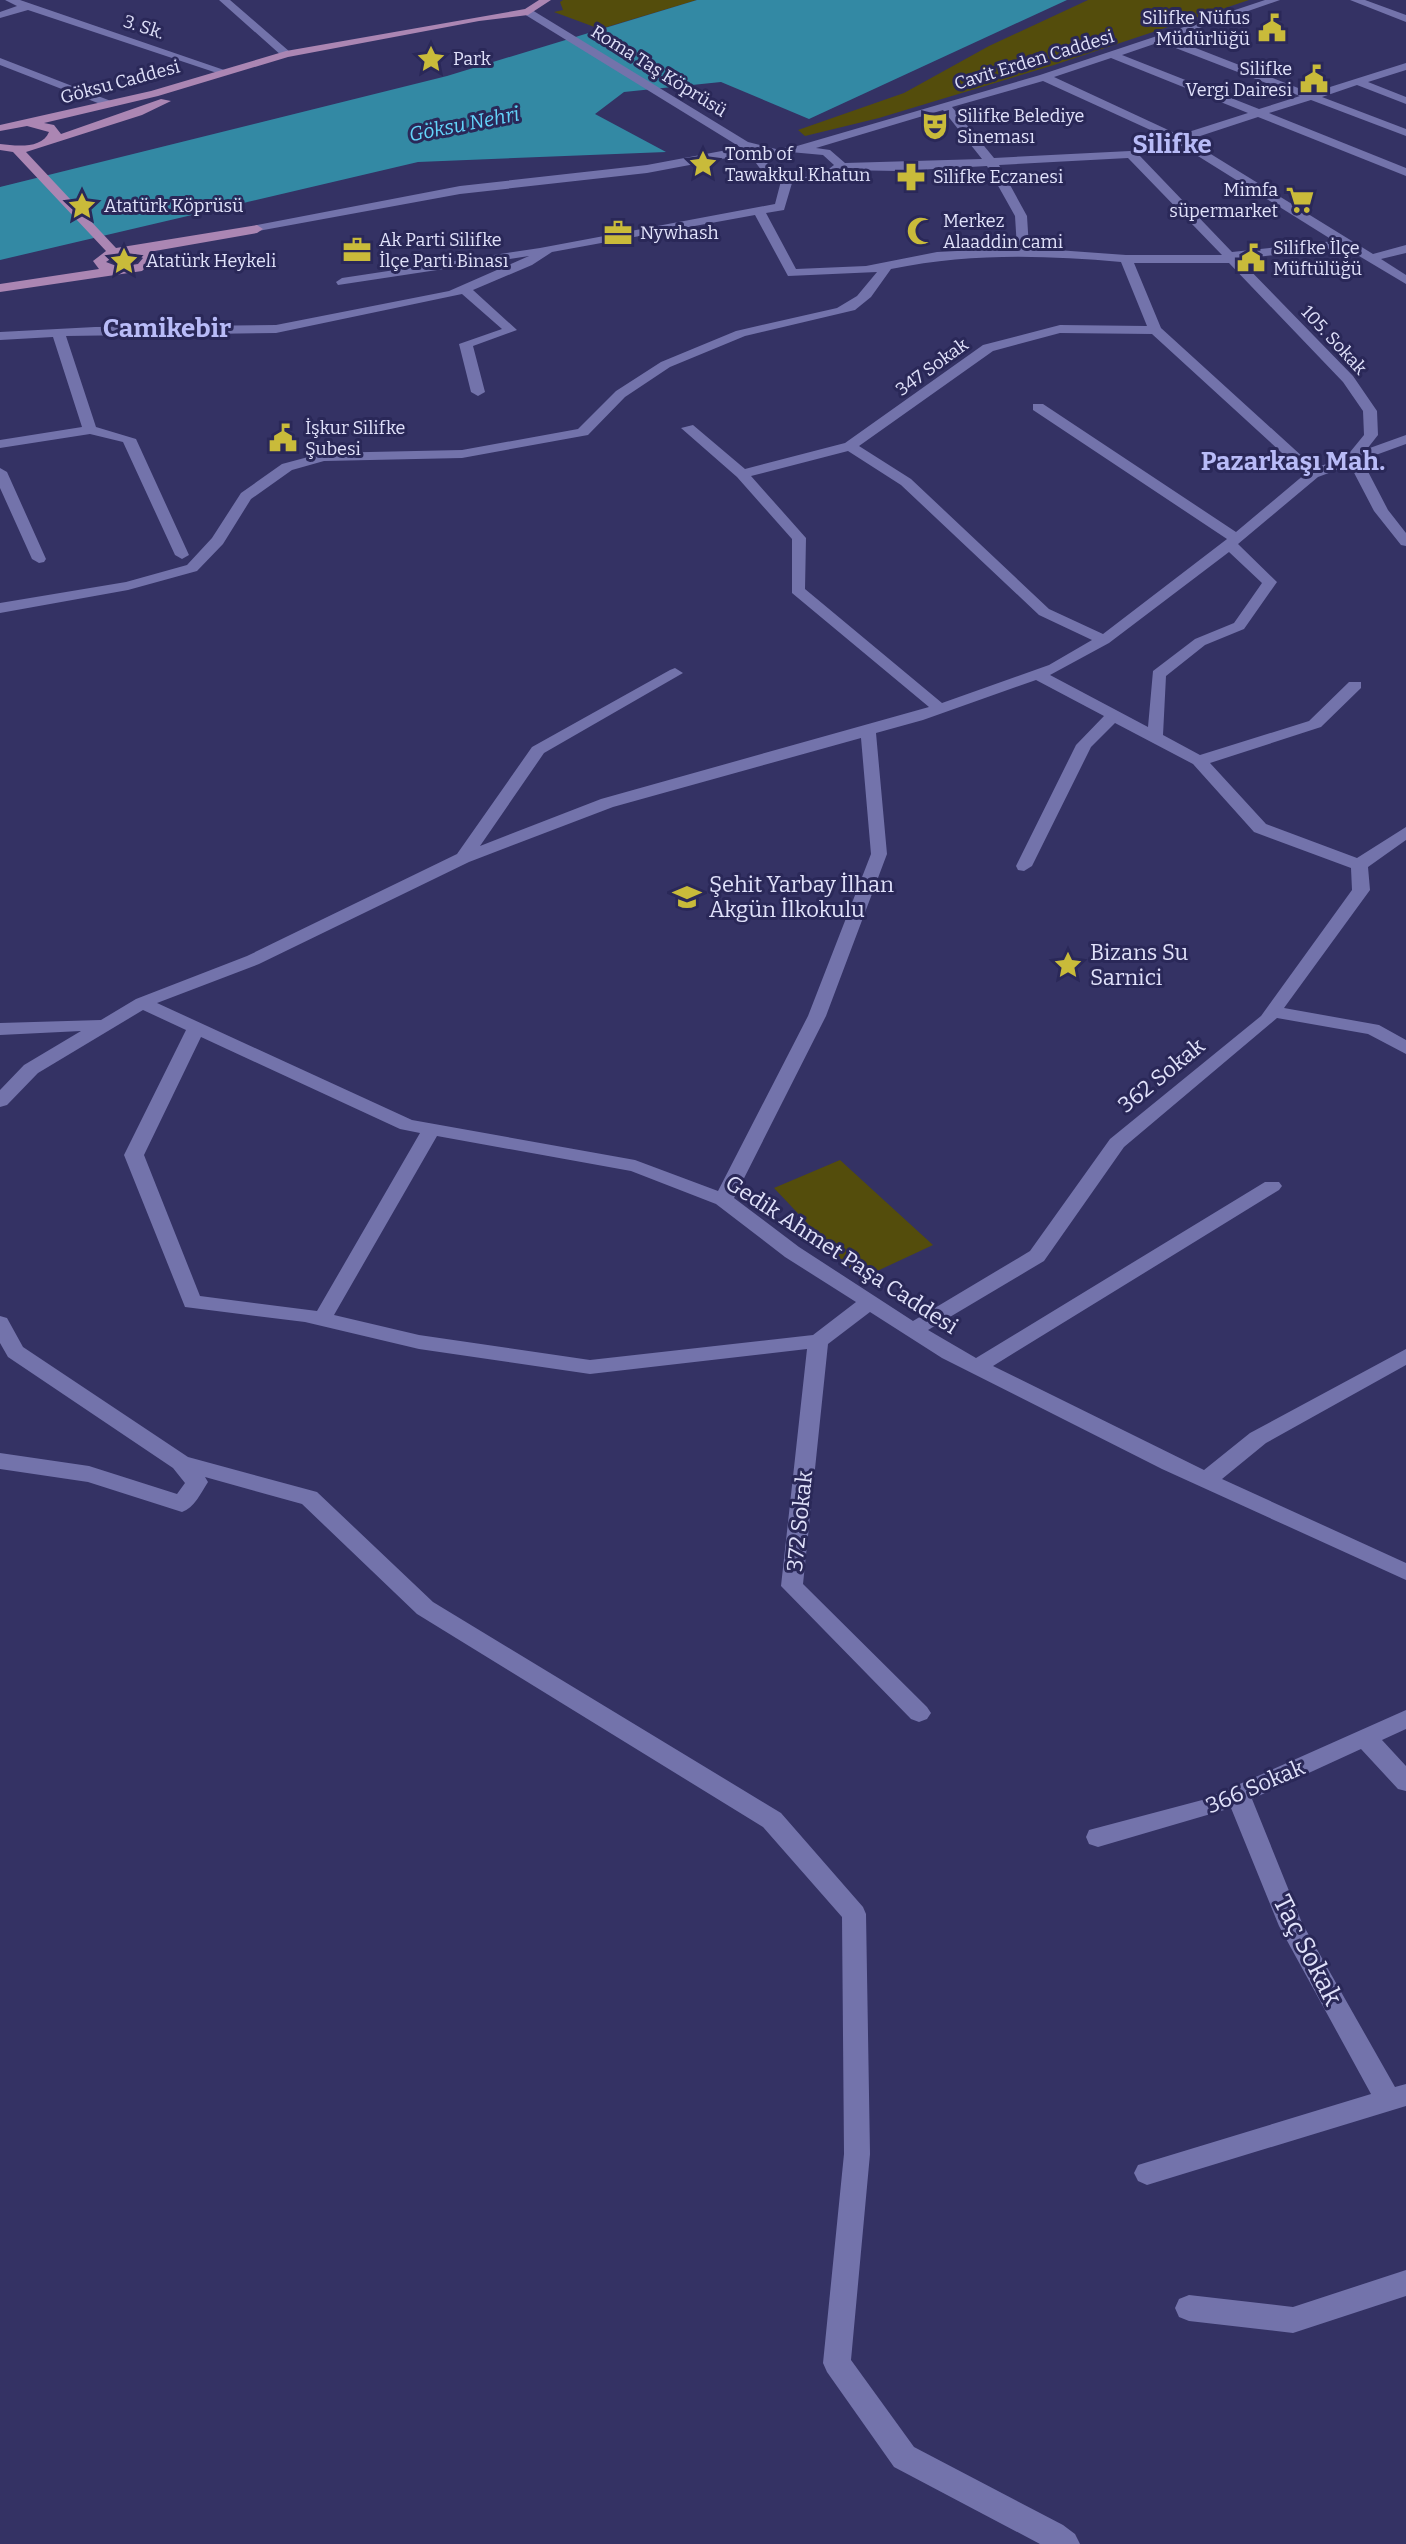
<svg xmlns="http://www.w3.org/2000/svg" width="1406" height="2544" viewBox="0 0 1406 2544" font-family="Bitter,serif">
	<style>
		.green { fill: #544d0c }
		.water { fill: #3389a4 }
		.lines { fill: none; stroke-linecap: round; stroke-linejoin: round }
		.minor { fill: #7373ab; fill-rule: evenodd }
		.major { fill: #ab86b3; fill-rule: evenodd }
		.labels { text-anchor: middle; stroke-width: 6; stroke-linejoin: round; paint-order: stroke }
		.far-poi-label { font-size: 18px; fill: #e0e1fa; stroke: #2a2858; text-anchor: start }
		.far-street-label { font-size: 18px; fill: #e0e1fa; stroke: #2a2858 }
		.far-water-label { font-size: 20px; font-style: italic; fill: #63d4fa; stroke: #2a2858 }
		.poi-label { font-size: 22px; fill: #e0e1fa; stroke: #2a2858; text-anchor: start }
		.street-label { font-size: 22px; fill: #e0e1fa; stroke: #2a2858 }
		.far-district-label { font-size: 26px; font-weight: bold; fill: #b8bbf7; stroke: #2a2858 }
		.near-street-label { font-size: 26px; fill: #e0e1fa; stroke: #2a2858 }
	</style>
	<rect width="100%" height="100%" fill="#343264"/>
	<!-- green -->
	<path class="green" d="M563,0H697L600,29L554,12L563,10L560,2Z
		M1088,0H1249L1054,65L879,118L805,136L798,130L904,93L989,46Z
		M840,1160L933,1245L860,1279L774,1188Z"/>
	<!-- water -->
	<path class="water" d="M697,0H1067L809,119L721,82L624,92L595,114L666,152L418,162L0,260V187L447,76Z"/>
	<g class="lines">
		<!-- minor -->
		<path class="minor" d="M5,0H20L227,71L217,73L28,10L0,18V12L17,6Z
			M219,0H230L290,52V56H282Z
			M1265,0H1280L1170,38L1311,93L1406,63V70L1368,82L1406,97V104L1357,85L1322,97L1406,129V136L1311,100L1269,113L1406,168V176L1258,117L1188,140L1373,254L1406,245V253L1381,259L1406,275V284L1344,247L1239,259L1353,376L1377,411L1378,435L1367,449L1406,435V444L1362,460L1388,510L1406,533V546L1401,545L1374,511L1350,465L1318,477L1238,544L1277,582L1244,629L1205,645L1166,676L1163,735L1200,755L1309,721L1349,682H1361V688L1321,727L1210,763L1266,824L1357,858L1406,827V840L1368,867L1370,890L1284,1008L1379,1025L1406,1040V1054L1368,1034L1277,1018L1124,1147L1044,1261L928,1330L976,1358L1265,1182H1279L1282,1186L1279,1190L993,1366L1204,1470L1250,1433L1406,1349V1365L1266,1443L1222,1479L1406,1563V1580L1162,1469L942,1358L870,1312L828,1344L803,1584L927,1707L931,1713L927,1719L919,1722L911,1719L781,1586L807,1349L590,1374L419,1349L305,1322L185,1307L124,1155L186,1030L143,1010L38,1073L7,1105L0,1107V1090L24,1065L81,1031L0,1035V1023L101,1020L136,999L247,956L457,854L532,747L670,670L675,668L683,673L544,753L480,846L601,799L929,707L792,593V539L737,477L681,428L693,425L745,469L845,443L983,345L1060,325L1147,326L1121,262C1042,255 970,253 891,269L871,297L855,310L745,336L670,367L625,397L588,435L462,458L324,461L292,470L251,499L223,544L197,571L128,590L0,613V603L126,582L187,565L212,538L241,493L282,464L323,453L462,450L578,429L616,391L661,362L736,331L837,308L857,296L877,272L788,276L755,215L552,252L532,265L473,290L517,330L473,346L485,392L478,396L471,392L459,344L502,329L462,294L276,333L66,336L96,427L136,439L189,555L182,559L175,555L123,442L90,434L0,448V440L82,427L53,337L0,340V332L95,327L276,325L449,291L529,256L338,285L336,282L342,278L540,248L775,204L781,181L764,174L756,163L727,158L647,173L460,194L253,232L251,229L257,225L460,186L647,165L727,150L760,157L764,153L740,147L524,14V10H532L748,142L776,149L797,146L1040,75ZM1160,42L1300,96L1259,109L1122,55ZM1111,58L1248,113L1179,135L1054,77ZM1043,81L1168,138L1130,151L994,158L952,107ZM943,110L982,159L845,163L830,150L816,148ZM1177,143L1334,241L1232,252L1139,155ZM790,152L823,155L834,165C816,181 784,182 767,164L773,157ZM1128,158L1222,255H1126L1029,248L1027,216L999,165ZM987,166L1015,216L1017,248L937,252L866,266L796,269L766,213L784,210L792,183L827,179L843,170L898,171ZM1134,263H1229L1343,382L1363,411L1364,435L1346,457L1315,468L1161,328ZM1060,333L1152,334L1305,474L1236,532L1043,404H1033V410L1227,539L1103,634L1049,609L911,479L859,446L993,351ZM848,451L901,485L1039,615L1092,640L1049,665L942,703L805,589L806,538L751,476ZM1229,552L1262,583L1234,623L1195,639L1153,671L1148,727L1050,675L1109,643ZM1036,680L1104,716L1076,745L1016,866L1018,870L1024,871L1032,866L1091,747L1115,723L1193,764L1254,832L1351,868L1352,890L1261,1016L1110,1139L1030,1251L913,1321L799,1247L734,1198L826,1016L887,854L876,733L923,720ZM861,738L871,854L808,1016L718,1191L635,1160L412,1120L157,1003L259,964L469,862L613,807ZM201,1037L400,1129L420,1133L317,1311L200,1296L144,1155ZM437,1136L631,1171L716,1204L785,1257L856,1302L813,1335L590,1360L419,1335L334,1315Z
			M1350,0H1365L1406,15V22Z
			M0,58L116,103L118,105L108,107L0,65Z
			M0,468L7,472L46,559L44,562L39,563L32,559L0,488Z
			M0,1316L7,1318L23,1347L188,1457L317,1492L433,1602L781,1813L863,1907L866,1914L870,2154L851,2360L914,2447L1063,2525L1075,2534L1080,2544H1040L894,2467L827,2372L823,2363L844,2154L842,1917L763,1827L417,1614L302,1504L205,1477L208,1482C201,1493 194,1508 182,1512L88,1482L0,1469V1453L89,1466L177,1494L185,1483L173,1468L8,1357L0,1343Z
			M1406,1710V1729L1382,1740L1406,1766V1791L1398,1789L1361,1749L1252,1799L1302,1923L1395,2087L1406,2084V2106L1147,2185L1138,2181L1134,2173L1138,2165L1371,2094L1279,1926L1231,1808L1098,1847L1089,1844L1086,1837L1089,1830L1206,1799Z
			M1406,2270V2296L1293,2333L1189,2321L1179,2317L1175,2308L1179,2299L1189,2295L1293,2307Z"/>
		<!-- major -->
		<path class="major" d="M539,0H551L528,15L479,21L288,57L158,96L44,123L54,125L61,134L161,99L171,101L142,115L26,152L116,248L257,225L263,229L257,233L149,252L156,257L142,271L0,292V284L99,269L93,261L106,251L13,152L0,150V144C17,146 42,149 49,132L27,126L0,131V125L151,91L286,51L525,9ZM135,254L143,258L138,264L119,267L106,262L116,255Z"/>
	</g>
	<!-- icons -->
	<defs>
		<symbol id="civic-bare" viewBox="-9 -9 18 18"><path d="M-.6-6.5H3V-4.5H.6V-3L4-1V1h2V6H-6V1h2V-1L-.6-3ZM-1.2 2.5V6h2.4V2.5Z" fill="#c9bb3a" stroke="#2a2858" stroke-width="2.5" paint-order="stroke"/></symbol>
		<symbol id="sight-bare" viewBox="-9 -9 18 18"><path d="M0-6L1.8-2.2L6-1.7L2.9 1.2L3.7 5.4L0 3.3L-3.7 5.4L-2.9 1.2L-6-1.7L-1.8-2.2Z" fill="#c9bb3a" stroke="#2a2858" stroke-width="2.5" paint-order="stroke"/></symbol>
		<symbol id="theatre-bare" viewBox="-9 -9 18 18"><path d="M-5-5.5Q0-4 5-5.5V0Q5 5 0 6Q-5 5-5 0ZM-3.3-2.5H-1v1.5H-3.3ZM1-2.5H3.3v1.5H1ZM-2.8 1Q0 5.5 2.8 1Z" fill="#c9bb3a" stroke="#2a2858" stroke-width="2.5" paint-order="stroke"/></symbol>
		<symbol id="pharmacy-bare" viewBox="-9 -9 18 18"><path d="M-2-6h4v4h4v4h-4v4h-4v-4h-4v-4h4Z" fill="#c9bb3a" stroke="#2a2858" stroke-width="2.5" paint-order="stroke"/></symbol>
		<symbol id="supermarket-bare" viewBox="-9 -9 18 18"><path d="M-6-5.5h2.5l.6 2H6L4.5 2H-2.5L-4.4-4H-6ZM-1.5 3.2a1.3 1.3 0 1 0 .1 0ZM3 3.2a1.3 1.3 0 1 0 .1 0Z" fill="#c9bb3a" stroke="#2a2858" stroke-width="2.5" paint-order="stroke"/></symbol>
		<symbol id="mosque-bare" viewBox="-9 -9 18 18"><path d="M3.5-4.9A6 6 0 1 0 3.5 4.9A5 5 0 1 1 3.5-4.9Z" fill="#c9bb3a" stroke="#2a2858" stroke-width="2.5" paint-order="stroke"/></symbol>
		<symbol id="office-bare" viewBox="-9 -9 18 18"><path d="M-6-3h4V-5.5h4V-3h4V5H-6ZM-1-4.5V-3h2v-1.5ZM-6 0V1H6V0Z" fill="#c9bb3a" stroke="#2a2858" stroke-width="2.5" paint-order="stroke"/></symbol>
		<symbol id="school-bare" viewBox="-9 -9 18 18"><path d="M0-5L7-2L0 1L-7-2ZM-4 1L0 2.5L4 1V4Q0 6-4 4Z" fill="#c9bb3a" stroke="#2a2858" stroke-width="2.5" paint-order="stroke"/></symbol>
	</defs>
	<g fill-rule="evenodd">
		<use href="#civic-bare" x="1252" y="8" width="40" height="40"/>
		<use href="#sight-bare" x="411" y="39" width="40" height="40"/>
		<use href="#civic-bare" x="1294" y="59" width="40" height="40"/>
		<use href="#theatre-bare" x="915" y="106" width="40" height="40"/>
		<use href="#sight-bare" x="683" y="144" width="40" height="40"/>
		<use href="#pharmacy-bare" x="891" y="157" width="40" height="40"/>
		<use href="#supermarket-bare" x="1280" y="180" width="40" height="40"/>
		<use href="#sight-bare" x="62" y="186" width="40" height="40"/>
		<use href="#mosque-bare" x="901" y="211" width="40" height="40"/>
		<use href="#office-bare" x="598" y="213" width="40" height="40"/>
		<use href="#office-bare" x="337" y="230" width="40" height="40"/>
		<use href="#civic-bare" x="1231" y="238" width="40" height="40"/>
		<use href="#sight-bare" x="104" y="241" width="40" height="40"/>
		<use href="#civic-bare" x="263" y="418" width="40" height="40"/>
		<use href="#school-bare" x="667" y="877" width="40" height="40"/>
		<use href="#sight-bare" x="1048" y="945" width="40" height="40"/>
	</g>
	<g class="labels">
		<!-- far-poi labels -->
		<g class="far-poi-label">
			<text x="1250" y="24" text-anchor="end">Silifke Nüfus<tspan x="1250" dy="21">Müdürlüğü</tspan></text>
			<text x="453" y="65">Park</text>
			<text x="1292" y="75" text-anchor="end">Silifke<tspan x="1292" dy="21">Vergi Dairesi</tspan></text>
			<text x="957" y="122">Silifke Belediye<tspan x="957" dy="21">Sineması</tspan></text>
			<text x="725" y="160">Tomb of<tspan x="725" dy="21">Tawakkul Khatun</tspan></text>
			<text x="933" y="183">Silifke Eczanesi</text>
			<text x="1278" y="196" text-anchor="end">Mimfa<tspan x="1278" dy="21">süpermarket</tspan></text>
			<text x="104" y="212">Atatürk Köprüsü</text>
			<text x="943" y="227">Merkez<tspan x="943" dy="21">Alaaddin cami</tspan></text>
			<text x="640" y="239">Nywhash</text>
			<text x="379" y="246">Ak Parti Silifke<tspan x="379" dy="21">İlçe Parti Binası</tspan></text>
			<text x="1273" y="254">Silifke İlçe<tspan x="1273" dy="21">Müftülüğü</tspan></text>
			<text x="146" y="267">Atatürk Heykeli</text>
			<text x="305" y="434">İşkur Silifke<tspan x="305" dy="21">Şubesi</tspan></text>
		</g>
		<!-- far-street labels -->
		<g class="far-street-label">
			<text transform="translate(144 27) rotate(18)" y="6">3. Sk.</text>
			<text transform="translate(1034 60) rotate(-17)" y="6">Cavit Erden Caddesi</text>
			<text transform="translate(659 71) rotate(32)" y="6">Roma Taş Köprüsü</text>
			<text transform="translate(120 82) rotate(-15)" y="6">Göksu Caddesi</text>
			<text transform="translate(1334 340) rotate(47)" y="6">105. Sokak</text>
			<text transform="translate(932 367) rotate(-36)" y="6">347 Sokak</text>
		</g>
		<!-- far-water labels -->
		<g class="far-water-label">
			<text transform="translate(464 124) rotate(-11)" y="7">Göksu Nehri</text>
		</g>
		<!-- poi labels -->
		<g class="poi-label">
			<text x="709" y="892">Şehit Yarbay İlhan<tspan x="709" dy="25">Akgün İlkokulu</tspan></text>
			<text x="1090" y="960">Bizans Su<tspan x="1090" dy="25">Sarnici</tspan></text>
		</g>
		<!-- street labels -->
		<g class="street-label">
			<text transform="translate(1161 1075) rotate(-39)" y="8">362 Sokak</text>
			<text transform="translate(842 1254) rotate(33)" y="8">Gedik Ahmet Paşa Caddesi</text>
			<text transform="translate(799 1521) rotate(-84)" y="8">372 Sokak</text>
			<text transform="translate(1255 1786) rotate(-23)" y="8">366 Sokak</text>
		</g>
		<!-- far-district labels -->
		<g class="far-district-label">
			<text x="1172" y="153">Silifke</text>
			<text x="167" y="337">Camikebir</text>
			<text x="1293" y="470">Pazarkaşı Mah.</text>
		</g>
		<!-- near-street labels -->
		<g class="near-street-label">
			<text transform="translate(1308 1950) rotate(63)" y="9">Taç Sokak</text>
		</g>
	</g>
</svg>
